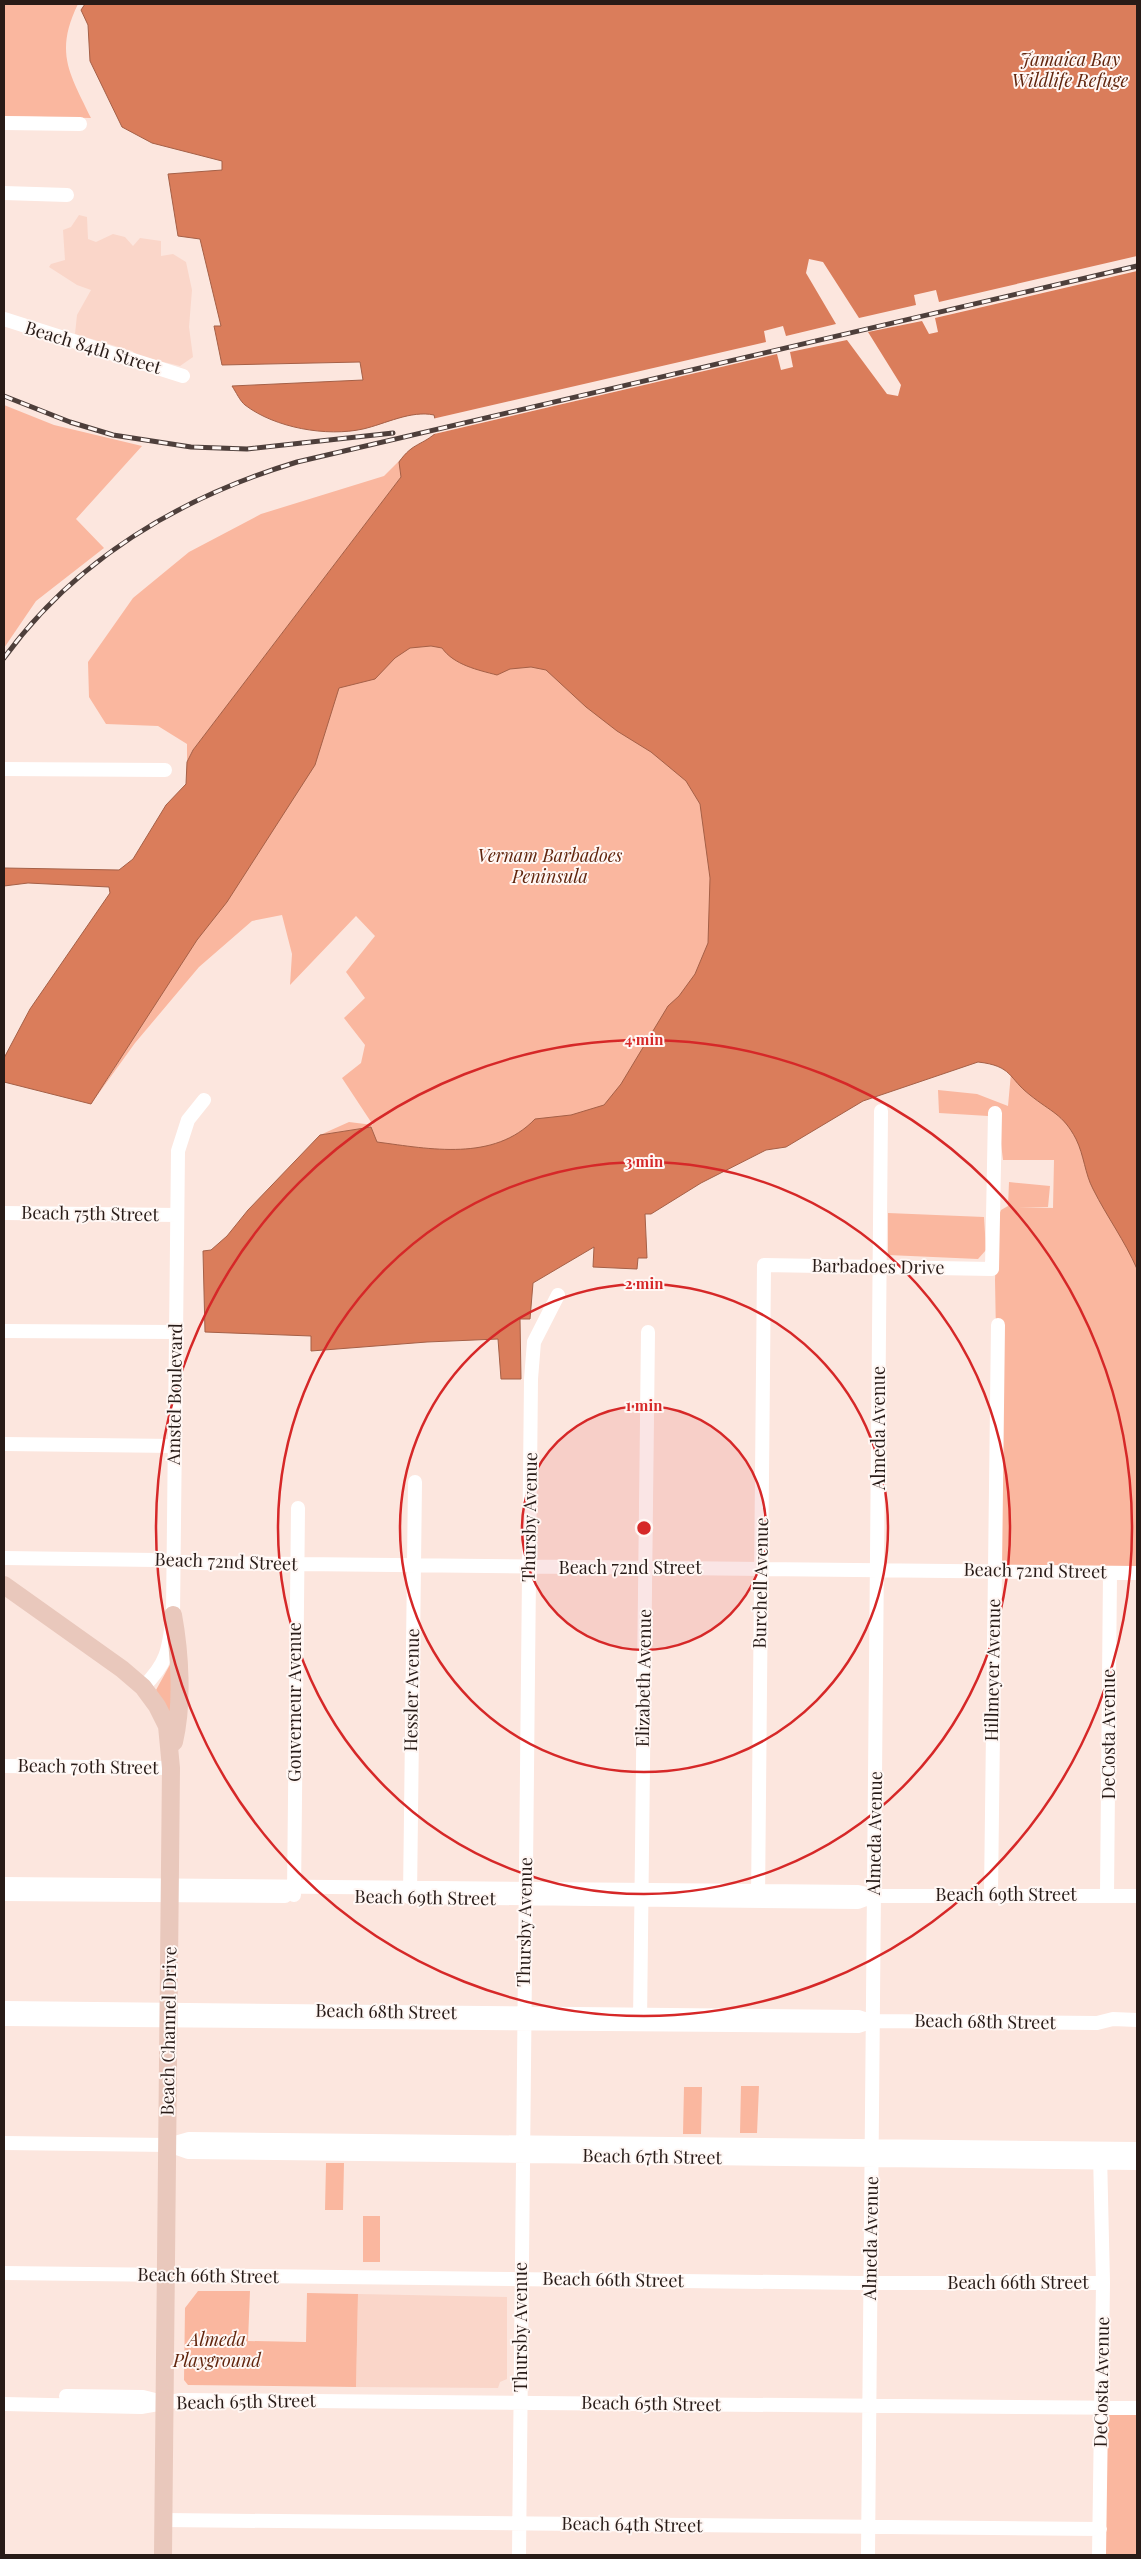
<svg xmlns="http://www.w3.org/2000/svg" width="1141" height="2559" viewBox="0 0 1141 2559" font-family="'Playfair Display',serif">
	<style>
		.built { fill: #fad6c9 }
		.green { fill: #fab79f }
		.water { fill: #da7d5b; stroke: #a56047 }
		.pier { fill: #fce6de }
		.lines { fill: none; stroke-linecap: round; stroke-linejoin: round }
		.minor { stroke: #fff; stroke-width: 14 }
		.major { stroke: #e9c8bc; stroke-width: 18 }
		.rail-casing { stroke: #4e3f3b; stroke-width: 5 }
		.rail { stroke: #fff7f4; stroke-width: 3; stroke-dasharray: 9; stroke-linecap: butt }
		.ring { fill: none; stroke: #d62828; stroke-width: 2.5 }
		.labels { text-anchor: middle; stroke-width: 4; stroke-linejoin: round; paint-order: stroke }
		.park-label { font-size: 18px; font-style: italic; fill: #61250d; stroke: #fff7f4 }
		.street-label { font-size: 18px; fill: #281b17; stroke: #fff7f4 }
		.centre { fill: #d62828; stroke: #fff7f4; stroke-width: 2.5 }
		.ring-label { font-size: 15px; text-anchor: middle; font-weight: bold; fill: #d62828; stroke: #fff7f4; stroke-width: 4; stroke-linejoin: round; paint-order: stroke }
	</style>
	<rect width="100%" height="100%" fill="#fce6de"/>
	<!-- built -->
	<path class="built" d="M79,215L87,217L88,239L96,242L113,234L125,237L133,246L140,238L161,241V256L173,254L186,262L192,290L189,327L193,357L180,366L139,356L132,351L75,334L77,315L91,290L77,285L49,267L51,264L65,260L63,230L71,227Z
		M358,2294L507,2297V2379L500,2382L498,2388L356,2387Z"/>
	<!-- green -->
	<path class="green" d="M4,4H78C54,53 70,74 91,118L4,116Z
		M4,405L54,425L142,446L76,519L104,548L36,601L4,648Z
		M403,457L401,477L193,750L187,762V744L158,726L106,724L89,697L88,662L133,598L189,552L261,514L384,476Z
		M392,636L532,652L618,716L706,800L719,880L712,948L634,1092L504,1153L378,1146L371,1127L320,1135L349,1122L373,1125L342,1078L361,1063L365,1045L344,1018L365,998L346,972L375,936L356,916L290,985L292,954L282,915L252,921L199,967L135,1043L91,1104L113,1071L328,685Z
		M1137,1034V1573L994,1570L997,1389L995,1280L998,1217L1001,1210L1008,1206L1009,1182L1050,1186L1048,1207H1018L1053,1208L1054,1160H1003L998,1119L988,1116L939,1113L938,1090L977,1094L1008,1106L1011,1073Z
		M888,1213L984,1217L986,1250L978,1259L888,1255Z
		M172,1661L173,1720L156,1690Z
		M741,2086H759L757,2133H740Z
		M684,2087H702L701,2134H683Z
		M326,2163H344L343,2210H325Z
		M363,2216H380V2262H363Z
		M198,2291H250L248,2341L306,2342L307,2293L358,2294L356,2387L188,2385L184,2380L185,2308Z
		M1101,2408H1137V2555H1099Z"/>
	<!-- water -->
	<path class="water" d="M85,4H1137V1269C1125,1241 1107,1217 1093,1189C1085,1174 1084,1155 1076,1139C1063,1114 1051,1112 1030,1095C1008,1078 1013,1066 978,1062L863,1101L786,1147L766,1150L701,1183L651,1214H645L647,1258H638L637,1269L593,1267L594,1247L533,1283L530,1319H520L521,1379H501L498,1339L427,1342L311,1351V1336L205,1332L203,1251L211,1250L227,1236L248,1210L320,1135L371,1127L377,1142C430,1149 494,1162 535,1119L571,1115L604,1105L621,1084L668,1006L679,996L695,974L708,943L710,878L700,804L686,781L651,752L617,731L586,707L546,670L531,667L510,669L497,675C478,670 454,665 442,648L431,646L410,648L395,658L375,679L339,688L315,765L227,902L197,940L91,1104L4,1082V1058L30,1009L110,893L109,887L28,883L4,886V868L119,870L133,859L166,805L186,784L187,762L193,750L401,477L399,462C413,442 422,446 438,431L434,415C411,410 385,424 363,429C327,437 275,428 245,405C240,401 236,392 232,386L363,380L360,362L222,365L214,326H221L200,239L178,236L168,174L222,170V161L152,143L122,127L90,61L88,25L81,10Z"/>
	<!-- pier -->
	<path class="pier" d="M1137,256V271L935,318L938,332L929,334L922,321L868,332L901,385L898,396L887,394L847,340L790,352L793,367L781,370L777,354L430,435L435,430L432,419L766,342L764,331L783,326L786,336L836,324L806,273L809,259L823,262L859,318L916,305L914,295L936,290L939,302Z"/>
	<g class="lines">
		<!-- minor -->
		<path class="minor" d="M4,123L80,124
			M4,193L67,195
			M4,319L183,376
			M4,769L165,770
			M4,1213L177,1215
			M4,1331L176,1332
			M4,1444L175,1446
			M4,1558L156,1560L196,1563L1137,1573
			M143,1687C168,1663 169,1648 173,1615L178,1151L188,1120L204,1100
			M4,1766L171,1768
			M4,1884L858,1892L875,1896H1137
			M4,1894L285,1896
			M991,1894L998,1325
			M294,1895L298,1508
			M1107,1895L1110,1573
			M409,1897L858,1902L874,1896
			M410,1897L415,1482
			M758,1901L764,1265L992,1269L995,1113
			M4,2008L858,2017L867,2020
			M4,2019L858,2026L873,2021L1097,2023L1113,2019L1137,2020
			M640,2023L648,1332
			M4,2143L168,2145L189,2139L1137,2149
			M168,2145L188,2152L1137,2163
			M4,2273L860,2283H1103
			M66,2396L143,2397L159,2401
			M4,2404L141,2407L181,2400L1137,2408
			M164,2520L1100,2529
			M519,2555L531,1379L534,1342L558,1295
			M868,2555L881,1111
			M1099,2555L1103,2283L1100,2154"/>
		<!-- major -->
		<path class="major" d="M4,1585L122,1669L143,1687L157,1706L167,1726L171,1768L163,2555
			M173,1615C180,1653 183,1704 174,1742"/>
		<defs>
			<path id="rail" d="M4,396L70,422L113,435L191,447L247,449L393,433
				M4,658C76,559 181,497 297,462L1137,266"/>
		</defs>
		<!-- rail casing -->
		<use href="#rail" class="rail-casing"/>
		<!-- rail -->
		<use href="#rail" class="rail"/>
	</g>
	<!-- distance rings -->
	<circle cx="644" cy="1528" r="122" fill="#d62828" fill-opacity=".12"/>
	<g class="ring">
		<circle cx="644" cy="1528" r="122"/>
		<circle cx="644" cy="1528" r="244"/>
		<circle cx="644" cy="1528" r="366"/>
		<circle cx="644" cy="1528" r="488"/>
	</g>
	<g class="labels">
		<!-- park labels -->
		<g class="park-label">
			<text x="1070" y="66">Jamaica Bay<tspan x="1070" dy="21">Wildlife Refuge</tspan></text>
			<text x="550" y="862">Vernam Barbadoes<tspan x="550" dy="21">Peninsula</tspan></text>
			<text x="217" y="2346">Almeda<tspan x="217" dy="21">Playground</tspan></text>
		</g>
		<!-- street labels -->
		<g class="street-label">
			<text transform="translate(93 348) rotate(17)" y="6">Beach 84th Street</text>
			<text transform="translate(90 1214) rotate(1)" y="6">Beach 75th Street</text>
			<text transform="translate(878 1267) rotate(1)" y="6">Barbadoes Drive</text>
			<text transform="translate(175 1394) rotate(-89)" y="6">Amstel Boulevard</text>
			<text transform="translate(879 1428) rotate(-90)" y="6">Almeda Avenue</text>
			<text transform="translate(530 1517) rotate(-89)" y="6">Thursby Avenue</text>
			<text transform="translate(226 1562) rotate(2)" y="6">Beach 72nd Street</text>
			<text x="630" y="1574">Beach 72nd Street</text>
			<text transform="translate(1035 1571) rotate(1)" y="6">Beach 72nd Street</text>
			<text transform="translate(761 1583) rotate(-89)" y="6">Burchell Avenue</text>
			<text transform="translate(993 1670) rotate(-89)" y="6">Hillmeyer Avenue</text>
			<text transform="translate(644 1678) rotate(-89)" y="6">Elizabeth Avenue</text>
			<text transform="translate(412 1690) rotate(-89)" y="6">Hessler Avenue</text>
			<text transform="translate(295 1702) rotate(-90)" y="6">Gouverneur Avenue</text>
			<text transform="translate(1109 1734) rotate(-90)" y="6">DeCosta Avenue</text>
			<text transform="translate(88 1767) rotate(1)" y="6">Beach 70th Street</text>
			<text transform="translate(875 1833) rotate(-89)" y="6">Almeda Avenue</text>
			<text x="1006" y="1901">Beach 69th Street</text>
			<text transform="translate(425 1898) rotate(1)" y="6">Beach 69th Street</text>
			<text transform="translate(525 1922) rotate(-89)" y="6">Thursby Avenue</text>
			<text transform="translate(386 2012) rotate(1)" y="6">Beach 68th Street</text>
			<text transform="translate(985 2022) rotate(1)" y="6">Beach 68th Street</text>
			<text transform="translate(169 2031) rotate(-89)" y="6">Beach Channel Drive</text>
			<text transform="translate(652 2157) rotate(1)" y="6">Beach 67th Street</text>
			<text transform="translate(871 2238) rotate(-89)" y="6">Almeda Avenue</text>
			<text transform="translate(208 2276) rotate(1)" y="6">Beach 66th Street</text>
			<text transform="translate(613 2280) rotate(1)" y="6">Beach 66th Street</text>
			<text x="1018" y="2289">Beach 66th Street</text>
			<text transform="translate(521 2327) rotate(-90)" y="6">Thursby Avenue</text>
			<text transform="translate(1102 2382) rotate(-89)" y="6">DeCosta Avenue</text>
			<text transform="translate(246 2402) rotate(-1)" y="6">Beach 65th Street</text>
			<text transform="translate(651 2404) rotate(1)" y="6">Beach 65th Street</text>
			<text transform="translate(632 2525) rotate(1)" y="6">Beach 64th Street</text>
		</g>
	</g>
	<circle cx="644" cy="1528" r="8" class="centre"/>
	<g class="ring-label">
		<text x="644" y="1045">4 min</text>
		<text x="644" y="1167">3 min</text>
		<text x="644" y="1289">2 min</text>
		<text x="644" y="1411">1 min</text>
	</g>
	<!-- border -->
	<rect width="1141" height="2559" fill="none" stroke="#281b17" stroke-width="10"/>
</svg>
